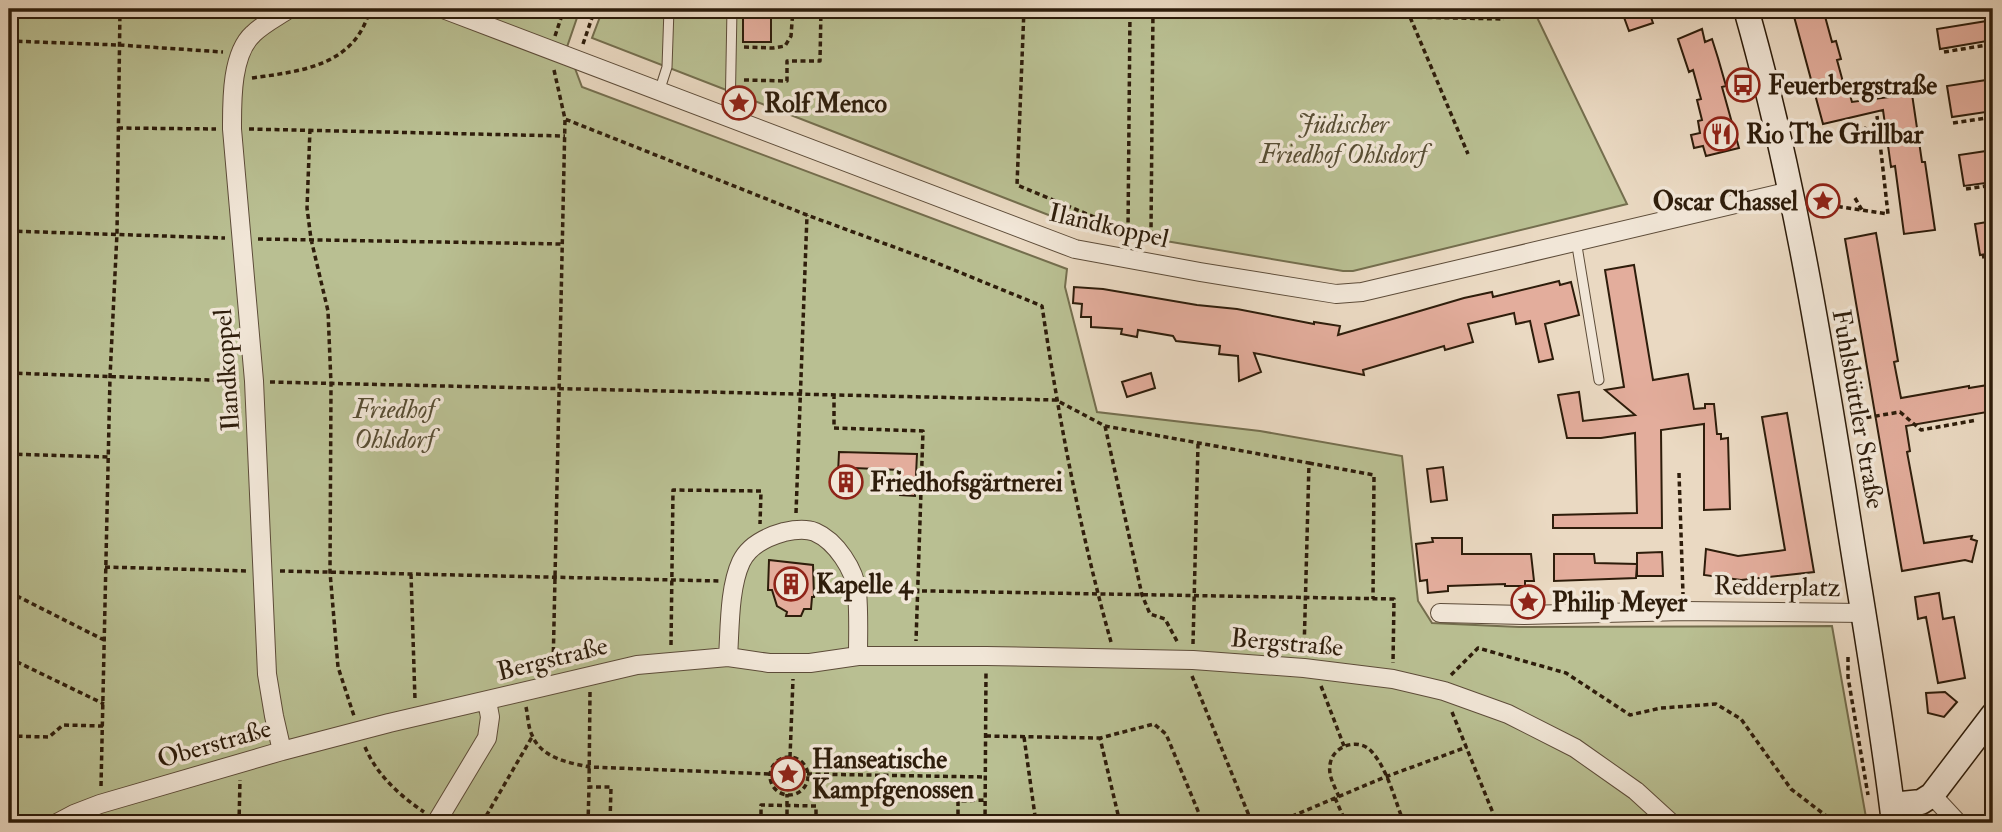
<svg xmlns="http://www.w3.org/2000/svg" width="2002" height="832" viewBox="0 0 2002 832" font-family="'IM FELL Double Pica',serif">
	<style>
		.green { fill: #b9bf92; stroke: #746e4e; stroke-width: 2 }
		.building { fill: #e3ad9c; stroke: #2e1d0b; stroke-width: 2 }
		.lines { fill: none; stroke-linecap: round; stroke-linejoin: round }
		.lane-casing { stroke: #5d4c39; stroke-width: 11 }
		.street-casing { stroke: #5d4c39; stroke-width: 20 }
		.secondary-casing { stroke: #2e1d0b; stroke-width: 27 }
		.path { stroke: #2e1d0b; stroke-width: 3.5; stroke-dasharray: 5 3.5; stroke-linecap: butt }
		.lane { stroke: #f1e6d7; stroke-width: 9 }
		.street { stroke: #f1e6d7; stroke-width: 18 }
		.secondary { stroke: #f1e6d7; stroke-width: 24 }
		.labels { text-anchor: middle; stroke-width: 7; stroke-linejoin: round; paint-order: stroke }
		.poi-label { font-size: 26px; font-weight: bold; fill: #2e1d0b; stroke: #f1e6d7; text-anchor: start }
		.park-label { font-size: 26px; font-style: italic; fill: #584e34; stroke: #f1e6d7 }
		.street-label { font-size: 26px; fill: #2e1d0b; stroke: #f1e6d7 }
	</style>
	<rect width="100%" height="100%" fill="#ead9c2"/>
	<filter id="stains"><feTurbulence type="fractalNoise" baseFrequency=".00286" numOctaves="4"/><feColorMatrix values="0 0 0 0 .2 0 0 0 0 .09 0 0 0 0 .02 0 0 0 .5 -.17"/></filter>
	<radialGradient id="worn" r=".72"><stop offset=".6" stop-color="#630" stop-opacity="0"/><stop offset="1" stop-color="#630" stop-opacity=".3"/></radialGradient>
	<!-- green -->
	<path class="green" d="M9,9H580L567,47L582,87L1067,269L1065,287L1097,412L1260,431L1402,456L1418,601L1432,623L1519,627L1832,626L1867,823H9Z
		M603,9H1533L1627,204L1353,271H1343L1077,226L592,38Z"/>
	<!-- building -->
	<path class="building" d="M743,9H771V42H743Z
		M1621,9H1648L1653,23L1629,31Z
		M1792,9H1823L1832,42L1836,41L1841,59L1837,60L1846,93L1849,92L1852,102L1912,94L1922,162H1925L1935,230L1904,234L1895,166L1891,167L1883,110L1823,124Z
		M1993,20V40L1940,49L1937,29Z
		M1702,29L1705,42L1712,39L1718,58L1726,86L1722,87L1739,148L1706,156L1703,146L1694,148L1691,135L1700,133L1698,121L1702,120L1697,100L1701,99L1693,70L1689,72L1678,39Z
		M1993,79V111L1952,117L1947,86Z
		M1993,150V182L1964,186L1959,155Z
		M1993,221V253L1980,255L1975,224Z
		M1876,233L1898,361L1894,362L1901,398L1969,386V388L1988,385L1993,411L1906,426L1910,451L1907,452L1924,543L1972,536L1971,539L1977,541L1972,562L1965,560L1902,571L1845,239Z
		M1634,265L1653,380L1688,374L1694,409L1705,408V404H1714L1717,434H1721V439L1728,438L1730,509L1704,510V424L1661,430L1662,528H1553V515L1637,513L1635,433L1601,438H1567L1558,395L1579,392L1583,421L1635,415L1605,390L1624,387L1605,270Z
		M1559,281L1560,285L1571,282L1579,315L1545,324L1553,359L1539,362L1530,321L1516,324L1514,313L1468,324L1473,342L1445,350L1444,346L1363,370L1364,375L1254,353L1261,372L1239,381L1238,356L1219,354L1220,346L1176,341L1173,336L1138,330L1137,337L1121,334L1122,329L1091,327V317H1081L1082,304L1073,303L1074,287L1103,289L1197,305L1237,309L1314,324V322L1340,326L1338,335L1464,298L1492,292L1493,297Z
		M1151,373L1155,388L1127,397L1122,382Z
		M1787,413L1814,572L1741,580L1704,575L1706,549L1738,556L1785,550L1762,417Z
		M839,452L917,454L915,496L900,495V470L854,468L853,497L837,496Z
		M1443,467L1447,500L1431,502L1427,469Z
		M1432,538H1462V554H1531L1534,581H1525V586H1505V584L1448,586V591L1428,593L1427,580L1420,581L1416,544L1433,542Z
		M1662,552L1663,576H1637V553Z
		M1554,554H1594L1595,563L1637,564L1636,578L1554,581Z
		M769,560L813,565L814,597H812L811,609H804L801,616H786L787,612L777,606L772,590H768Z
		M1939,593L1943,619L1954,617L1965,678L1938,683L1926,617L1918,619L1915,597Z
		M1945,692L1957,702L1944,717L1928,713L1926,693Z"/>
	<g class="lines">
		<defs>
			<path id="lane" d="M659,92L667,67L669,9
				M730,118L732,9
				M1576,240L1599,380"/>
			<path id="street" d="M443,9L1075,249L1200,272L1336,294L1362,292L1791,191
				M1440,613L1524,615L1684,611L1863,613
				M728,657C730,628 729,588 741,562C749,545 766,537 784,532C793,530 805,528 815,532C836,541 855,570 857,592C859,613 858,635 858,656
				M282,751L274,716L267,674L254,381L232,129C232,102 231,54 253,34C263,24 277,17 289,9
				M1932,795L1958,823
				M57,823L74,814L100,804L282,751L389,723L637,665L728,657L769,663H810L858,656H986L1193,660L1304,668L1393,679L1444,691L1508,714L1575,748L1636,791L1671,823
				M436,823L487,738L490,717L487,701"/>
			<path id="secondary" d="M1746,9C1791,167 1818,330 1844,492C1861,602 1881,713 1894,823
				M1892,805L1921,802L1932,795L1993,715"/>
		</defs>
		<!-- lane casing -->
		<use href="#lane" class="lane-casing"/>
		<!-- street casing -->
		<use href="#street" class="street-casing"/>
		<!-- secondary casing -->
		<use href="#secondary" class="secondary-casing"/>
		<!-- path -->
		<path class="path" d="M1024,9L1017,185L1128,231H1151L1153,9
			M1028,9L1504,19
			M1410,9V17L1468,154
			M555,36L564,9
			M9,41L119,45L223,52
			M583,44L595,9
			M744,47L773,48L785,46L791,36L793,9
			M1944,52L1993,44
			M554,70L565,119L807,215L932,261L1042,306C1059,419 1080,532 1111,642
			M252,78C302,71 355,66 370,9
			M744,80L787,81V61H820L821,9
			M1953,123L1993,117
			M118,128L216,129
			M1864,128L1879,133
			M249,129L565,136
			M310,129L307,208L311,239L328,311L331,384L330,572L338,667L354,716
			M1966,189L1993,185
			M1855,198L1862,210
			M1821,204L1888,214L1877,116
			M9,231L225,238
			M1128,231L1130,11
			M258,239L563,244
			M1982,257L1993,255
			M9,373L238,381
			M270,382L1056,400L1105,426L1309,463L1304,652
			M834,394V428L923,431L916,641
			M1858,419L1900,412L1921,430L1977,420
			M1105,426L1142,595L1150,614L1165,619L1178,643
			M9,454L108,457
			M1309,463L1374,475L1373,599
			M1679,473L1683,594
			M796,513L807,215
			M105,567L248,571
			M280,571L720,581
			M411,574L415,700
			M871,590L1394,599L1393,663
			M9,592L104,640
			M1193,644L1198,444
			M671,645L673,490L761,491L760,524
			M1848,657V677L1868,795
			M9,658L104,704
			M553,669L565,119
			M1451,675L1478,648L1566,673L1630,715L1661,708L1716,704L1741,719L1791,789L1825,815L1829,823
			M1192,676L1252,823
			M1321,686L1344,746
			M590,692L589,787H611L610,823
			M526,707C528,716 528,727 532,735C541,758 569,763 590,767L770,774
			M1452,712L1497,823
			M9,736L49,737L63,725L103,726
			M986,736L1100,738
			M1024,737L1036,823
			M365,747C377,775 399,795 424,812
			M790,757L793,679
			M770 776a19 19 0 1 1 38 0a19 19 0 1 1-38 0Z
			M807,774L985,777
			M101,786L110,377L117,233L120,9
			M1339,797C1335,787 1328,776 1330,765C1332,745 1360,737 1372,752C1388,770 1395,801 1404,823
			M1335,798L1346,823
			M239,823L240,780
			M482,823L532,737
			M588,823L589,787
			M761,823V805L816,806V823
			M787,823V794
			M958,823V801L985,800
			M985,823L986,671
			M1120,823L1100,738L1154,724L1166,734L1203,823
			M1276,823L1385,777L1467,747"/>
		<!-- lane -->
		<use href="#lane" class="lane"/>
		<!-- street -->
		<use href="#street" class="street"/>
		<!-- secondary -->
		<use href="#secondary" class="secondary"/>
	</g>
	<!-- icons -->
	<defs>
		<symbol id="bus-ring" viewBox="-11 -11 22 22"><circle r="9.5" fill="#f1e6d7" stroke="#8f2418" stroke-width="1.5"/><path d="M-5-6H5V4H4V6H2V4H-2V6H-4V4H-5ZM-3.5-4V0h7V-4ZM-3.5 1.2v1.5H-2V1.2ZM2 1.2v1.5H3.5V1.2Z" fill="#8f2418"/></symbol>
		<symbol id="sight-ring" viewBox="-11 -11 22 22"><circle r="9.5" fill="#f1e6d7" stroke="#8f2418" stroke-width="1.5"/><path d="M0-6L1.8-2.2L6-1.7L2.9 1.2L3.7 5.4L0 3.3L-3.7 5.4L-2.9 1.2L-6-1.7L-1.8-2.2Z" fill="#8f2418"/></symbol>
		<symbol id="restaurant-ring" viewBox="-11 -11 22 22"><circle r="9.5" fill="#f1e6d7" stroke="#8f2418" stroke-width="1.5"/><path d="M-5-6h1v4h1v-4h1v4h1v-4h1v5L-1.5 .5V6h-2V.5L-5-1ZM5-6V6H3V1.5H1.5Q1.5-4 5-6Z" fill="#8f2418"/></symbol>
		<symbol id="building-ring" viewBox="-11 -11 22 22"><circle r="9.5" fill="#f1e6d7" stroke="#8f2418" stroke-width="1.5"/><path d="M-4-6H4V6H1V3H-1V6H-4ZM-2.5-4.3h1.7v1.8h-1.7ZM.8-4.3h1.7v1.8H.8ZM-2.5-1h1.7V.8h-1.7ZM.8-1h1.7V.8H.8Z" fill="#8f2418"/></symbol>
	</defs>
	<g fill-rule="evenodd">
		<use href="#bus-ring" x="1724" y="66" width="38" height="38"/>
		<use href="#sight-ring" x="720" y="84" width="38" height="38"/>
		<use href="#restaurant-ring" x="1702" y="115" width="38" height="38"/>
		<use href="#sight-ring" x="1804" y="182" width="38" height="38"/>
		<use href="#building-ring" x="827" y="463" width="38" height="38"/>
		<use href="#building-ring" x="772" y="565" width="38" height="38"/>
		<use href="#sight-ring" x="1509" y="583" width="38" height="38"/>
		<use href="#sight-ring" x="769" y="755" width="38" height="38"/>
	</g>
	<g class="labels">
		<!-- poi labels -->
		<g class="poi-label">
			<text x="1768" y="94">Feuerbergstraße</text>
			<text x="764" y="112">Rolf Menco</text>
			<text x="1746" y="143">Rio The Grillbar</text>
			<text x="1798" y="210" text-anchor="end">Oscar Chassel</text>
			<text x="870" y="491">Friedhofsgärtnerei</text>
			<text x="816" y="593">Kapelle 4</text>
			<text x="1552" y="611">Philip Meyer</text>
			<text x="812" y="768">Hanseatische<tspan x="812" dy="30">Kampfgenossen</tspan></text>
		</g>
		<!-- park labels -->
		<g class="park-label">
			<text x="1343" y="133">Jüdischer<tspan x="1343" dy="30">Friedhof Ohlsdorf</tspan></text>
			<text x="394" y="418">Friedhof<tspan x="394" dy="30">Ohlsdorf</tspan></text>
		</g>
		<!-- street labels -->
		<g class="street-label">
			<text transform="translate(1109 225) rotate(13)" y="9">Ilandkoppel</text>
			<text transform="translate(226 370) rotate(-94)" y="9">Ilandkoppel</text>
			<text transform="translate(1859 409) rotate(80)" y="9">Fuhlsbüttler Straße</text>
			<text transform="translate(1777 586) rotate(1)" y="9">Redderplatz</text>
			<text transform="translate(1287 642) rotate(5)" y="9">Bergstraße</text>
			<text transform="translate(552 658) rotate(-14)" y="9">Bergstraße</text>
			<text transform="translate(214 743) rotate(-16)" y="9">Oberstraße</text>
		</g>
	</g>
	<!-- margin -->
	<rect width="2002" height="832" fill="none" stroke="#ead9c2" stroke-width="35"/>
	<rect x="10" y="10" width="1981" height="811" fill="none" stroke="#2e1d0b" stroke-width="3.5"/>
	<rect x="18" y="18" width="1967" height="797" fill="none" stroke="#2e1d0b" stroke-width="2"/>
	<rect width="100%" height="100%" filter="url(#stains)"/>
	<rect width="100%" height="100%" fill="url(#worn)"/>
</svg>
